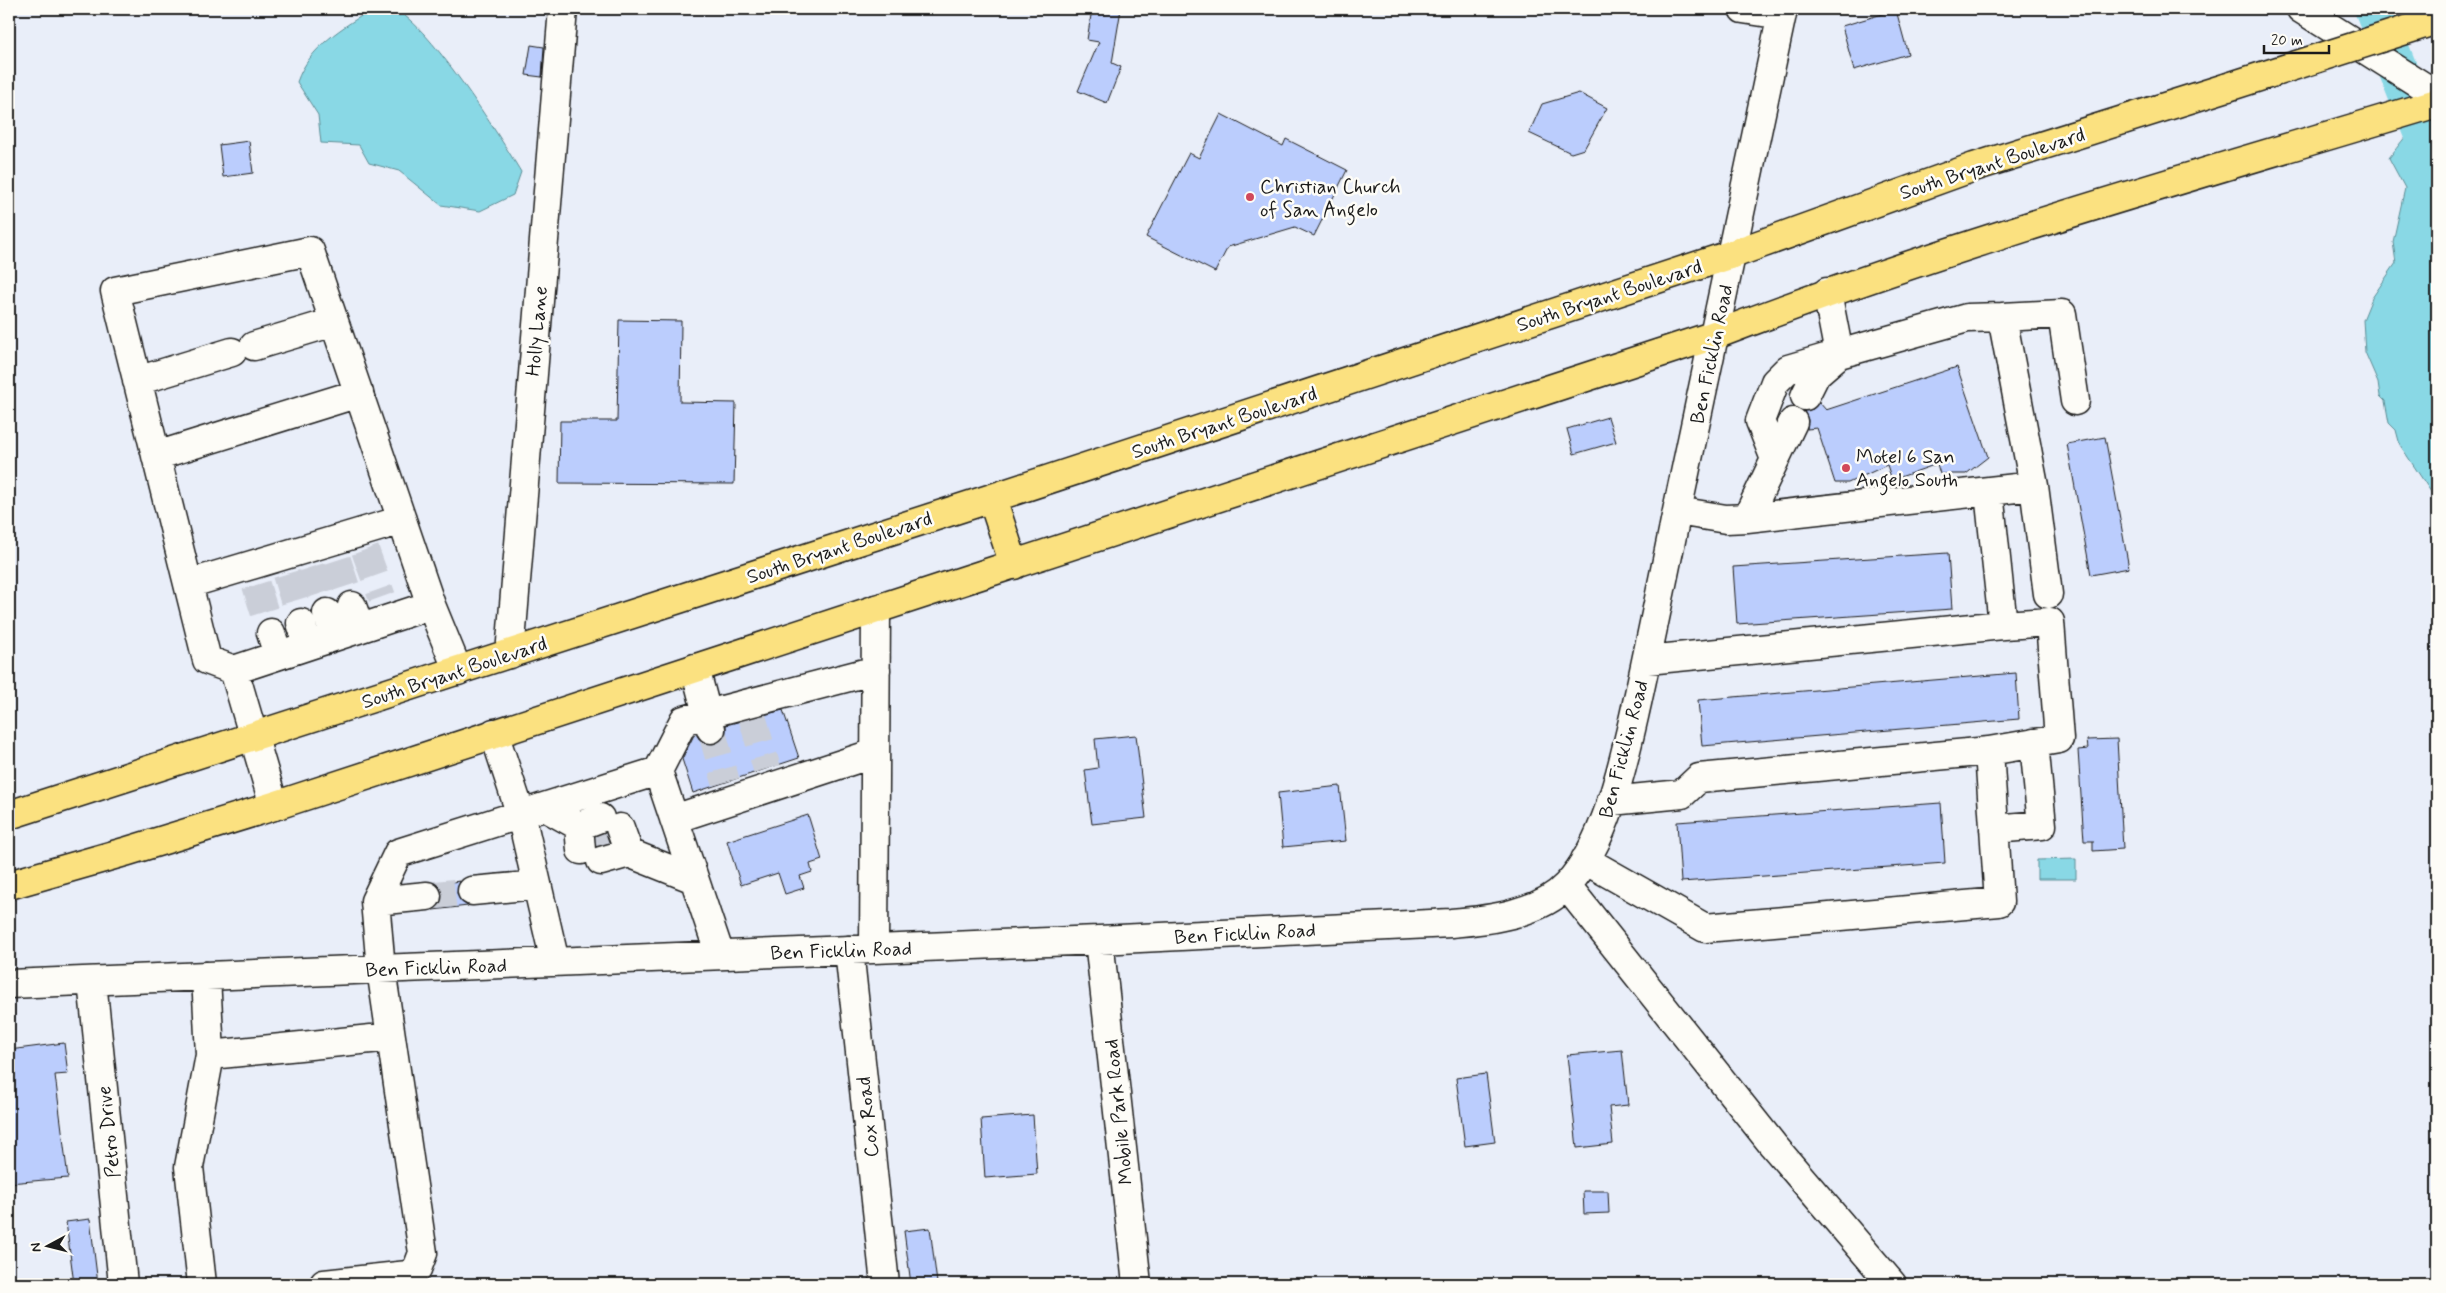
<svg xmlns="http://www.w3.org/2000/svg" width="2446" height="1293" viewBox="0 0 2446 1293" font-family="Mynerve,sans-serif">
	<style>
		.water { fill: #89d8e5; stroke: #5d8d95 }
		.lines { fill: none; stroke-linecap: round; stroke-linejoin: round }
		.river { stroke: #89d8e5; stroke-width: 39 }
		.building { fill: #bbcdfd; stroke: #1c1c1c }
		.minor-tunnel { stroke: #caced8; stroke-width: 28; stroke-dasharray: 28 14; stroke-linecap: butt }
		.minor-casing { stroke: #1c1c1c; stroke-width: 31 }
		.major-casing { stroke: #1c1c1c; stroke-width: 31 }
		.highway-casing { stroke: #1c1c1c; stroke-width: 31 }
		.minor { stroke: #fdfcf7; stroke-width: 28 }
		.major { stroke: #fbe180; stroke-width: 28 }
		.highway { stroke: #fbe180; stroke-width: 28 }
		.highway-bridge-casing { stroke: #1c1c1c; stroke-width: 31; stroke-linecap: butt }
		.highway-bridge { stroke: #fbe180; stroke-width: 28 }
		.poi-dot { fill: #d1495b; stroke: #fdfcf7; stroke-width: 2 }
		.labels { text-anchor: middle; stroke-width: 5; stroke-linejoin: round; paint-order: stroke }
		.street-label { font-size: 20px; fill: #1c1c1c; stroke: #fdfcf7 }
		.poi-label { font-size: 20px; fill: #1c1c1c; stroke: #fdfcf7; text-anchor: start }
	</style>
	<rect width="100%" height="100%" fill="#e9eef9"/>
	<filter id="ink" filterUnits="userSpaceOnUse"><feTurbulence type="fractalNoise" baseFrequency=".02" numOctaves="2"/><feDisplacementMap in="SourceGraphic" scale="10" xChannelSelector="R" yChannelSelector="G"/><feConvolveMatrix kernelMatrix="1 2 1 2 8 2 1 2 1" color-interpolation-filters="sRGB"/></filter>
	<g filter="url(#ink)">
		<!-- water -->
		<path class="water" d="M373,9C379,9 387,7 392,9C424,16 502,140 521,172L513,195L480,211L441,205L399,171L369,163L359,145L321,143L318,115L297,82C309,47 343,27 373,9Z
			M2437,114V501L2400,445L2396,430L2389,423L2385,401L2380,396L2378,382L2365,352L2363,320L2372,298L2396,263L2393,242L2405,188L2389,158C2401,143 2417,117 2437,114Z
			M2076,859V879H2037V860Z"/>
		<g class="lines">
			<!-- river -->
			<path class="river" d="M2374,9L2437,169"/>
		</g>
		<!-- building -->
		<path class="building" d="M1092,9H1121L1112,63L1121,67L1107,103L1078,91L1099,42L1087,40Z
			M1896,10L1908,54L1854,70L1842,26Z
			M531,45L544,47L542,77L526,75Z
			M1579,93L1607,108L1584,149L1571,153L1529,133L1542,104Z
			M1221,114L1283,146L1286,139L1347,170L1314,236L1295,227L1228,247L1215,272L1146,237L1189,153L1199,158Z
			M249,141L253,173L223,177L219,145Z
			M619,320L681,321L680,402L736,403L734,484L559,483L560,421H617Z
			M1957,367L1988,457L1966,474H1940L1937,464L1892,480L1887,465L1848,483H1835L1817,428L1807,429L1808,420L1804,411L1813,409L1819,402L1826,410Z
			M1608,417L1616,442L1574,454L1567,429Z
			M2105,437L2129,568L2091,575L2067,444Z
			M1948,553L1952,609L1737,624L1733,567Z
			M2016,673L2019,719L1702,746L1698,700Z
			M783,710L799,758L693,793L682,759L694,735L696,734L700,740L706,744H715L722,740L726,734V725Z
			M1136,735L1146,818L1092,824L1085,770L1098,768L1095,739Z
			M2117,739L2123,849L2093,851V841H2084L2078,750L2088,749L2087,740Z
			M1340,786L1346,841L1283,847L1278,793Z
			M1941,803L1945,863L1681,882L1677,822Z
			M808,815L822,860L810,864L812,872L800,876L804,888L785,894L778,873L741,885L727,841Z
			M460,881L457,893L460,900L468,906L433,910L441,903L443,895L437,884Z
			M64,1043L68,1074L55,1075L68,1178L9,1183V1050Z
			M1622,1050L1628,1105L1609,1107L1613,1144L1577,1148L1567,1055Z
			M1486,1074L1495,1142L1465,1146L1456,1078Z
			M1033,1115L1037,1174L985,1178L981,1119Z
			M1583,1191H1608L1609,1213L1584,1214Z
			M90,1219L98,1284H74L66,1222Z
			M930,1228L937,1283L911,1284L904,1231Z"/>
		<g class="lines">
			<!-- minor-tunnel -->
			<path class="minor-tunnel" d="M365,550L382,597
				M337,560L352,606
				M312,567L327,613
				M286,574L301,623
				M256,585L271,633
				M752,716L767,769
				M711,729L726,782
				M592,832L611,844
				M427,896L472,891"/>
			<defs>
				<path id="minor" d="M1743,9L1782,15
					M2301,9L2437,95
					M2002,317L2062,314L2075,401
					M254,346L334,322
					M137,381L232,352
					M1805,396L1816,374L1838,355
					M156,456L359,393
					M1775,459L1760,421L1775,382L1788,369L1839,354
					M2034,486L2048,594
					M1677,511L1726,519L1747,518L2034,486L2002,317L1967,318L1839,354L1827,292
					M1747,518L1793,422
					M188,584L402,520
					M352,606L360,628
					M327,613L335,636
					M301,623L308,645
					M271,633L278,655
					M510,654L563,9
					M1647,660L2003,625L1989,492
					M695,668L711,729
					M234,670L207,660L115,291L310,251L431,605
					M494,733L521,815L555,962
					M658,771L684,720L876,670
					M1611,801L1682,794L1699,778L1989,751
					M274,806L234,670L431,605L458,671
					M545,807L579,826L581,850
					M674,819L875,753
					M579,826L600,818
					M620,828L629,853
					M1994,829L2042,825L2034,743
					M1585,860L1705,928L1999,902L1989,751L2059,739L2050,622L2003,625
					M601,861L629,853L694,879
					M1567,886L1773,1145L1892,1284
					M472,891L537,885
					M375,901L427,896
					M1099,940L1137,1284
					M874,949L876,609
					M849,950L885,1284
					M206,976L210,1055
					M92,981L123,1284
					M9,984L1099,940L1451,923C1488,920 1540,914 1567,885C1608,841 1624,760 1637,703C1651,639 1664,575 1677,511C1713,343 1748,176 1783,9
					M202,1284L189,1167L210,1055L391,1037
					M324,1284L408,1275L417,1269L423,1253L381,969L375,901L398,853L658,771L720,955"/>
				<path id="major" d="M992,498L1014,565
					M9,815L992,498L1733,254
					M9,885L128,851L274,806L1715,335"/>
				<path id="highway" d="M1733,254L1974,167L2228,87
					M1715,335C1951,244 2195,176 2437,103"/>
			</defs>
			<!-- minor casing -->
			<use href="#minor" class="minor-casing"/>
			<!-- major casing -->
			<use href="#major" class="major-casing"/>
			<!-- highway casing -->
			<use href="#highway" class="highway-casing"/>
			<!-- minor -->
			<use href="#minor" class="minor"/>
			<!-- major -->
			<use href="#major" class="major"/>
			<!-- highway -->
			<use href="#highway" class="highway"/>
			<defs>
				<path id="highway-bridge" d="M2228,87L2437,20"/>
			</defs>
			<!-- highway-bridge casing -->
			<use href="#highway-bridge" class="highway-bridge-casing"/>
			<!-- highway-bridge -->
			<use href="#highway-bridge" class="highway-bridge"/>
		</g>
	</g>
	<!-- markers -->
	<g class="poi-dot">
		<circle cx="1250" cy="197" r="5"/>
		<circle cx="1846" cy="468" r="5"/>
	</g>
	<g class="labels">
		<!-- street labels -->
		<g class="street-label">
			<text transform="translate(1992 163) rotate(-18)" y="7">South Bryant Boulevard</text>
			<text transform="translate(1609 295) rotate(-18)" y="7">South Bryant Boulevard</text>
			<text transform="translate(536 331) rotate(-85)" y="7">Holly Lane</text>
			<text transform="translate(1711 354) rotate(-78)" y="7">Ben Ficklin Road</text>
			<text transform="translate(1224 422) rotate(-18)" y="7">South Bryant Boulevard</text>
			<text transform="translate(839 547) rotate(-18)" y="7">South Bryant Boulevard</text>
			<text transform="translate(454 672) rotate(-18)" y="7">South Bryant Boulevard</text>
			<text transform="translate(1623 749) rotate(-75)" y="7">Ben Ficklin Road</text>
			<text transform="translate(1245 933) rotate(-3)" y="7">Ben Ficklin Road</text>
			<text transform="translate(841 950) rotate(-2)" y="7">Ben Ficklin Road</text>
			<text transform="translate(436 967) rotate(-2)" y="7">Ben Ficklin Road</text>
			<text transform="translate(1118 1112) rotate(-96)" y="7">Mobile Park Road</text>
			<text transform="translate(867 1117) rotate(-96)" y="7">Cox Road</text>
			<text transform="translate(108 1132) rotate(-96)" y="7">Petro Drive</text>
		</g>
		<!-- poi labels -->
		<g class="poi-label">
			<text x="1260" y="193">Christian Church<tspan x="1260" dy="23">of San Angelo</tspan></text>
			<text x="1856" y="463">Motel 6 San<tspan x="1856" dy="23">Angelo South</tspan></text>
		</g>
	</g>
	<!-- margin -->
	<rect width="2446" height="1293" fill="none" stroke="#fdfcf7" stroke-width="30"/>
	<rect x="15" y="15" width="2416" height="1263" fill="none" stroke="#1c1c1c" stroke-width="2" filter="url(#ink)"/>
	<!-- north arrow -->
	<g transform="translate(48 1246) rotate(263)" stroke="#fdfcf7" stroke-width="4" paint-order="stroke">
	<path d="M0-4L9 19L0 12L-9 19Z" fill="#1c1c1c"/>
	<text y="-8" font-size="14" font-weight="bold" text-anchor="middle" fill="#1c1c1c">N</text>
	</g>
	<!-- scale -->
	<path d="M2264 45v8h65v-8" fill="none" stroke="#1c1c1c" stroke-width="2.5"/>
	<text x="2271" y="45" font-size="15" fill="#1c1c1c" stroke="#fdfcf7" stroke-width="4" paint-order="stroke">20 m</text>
</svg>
